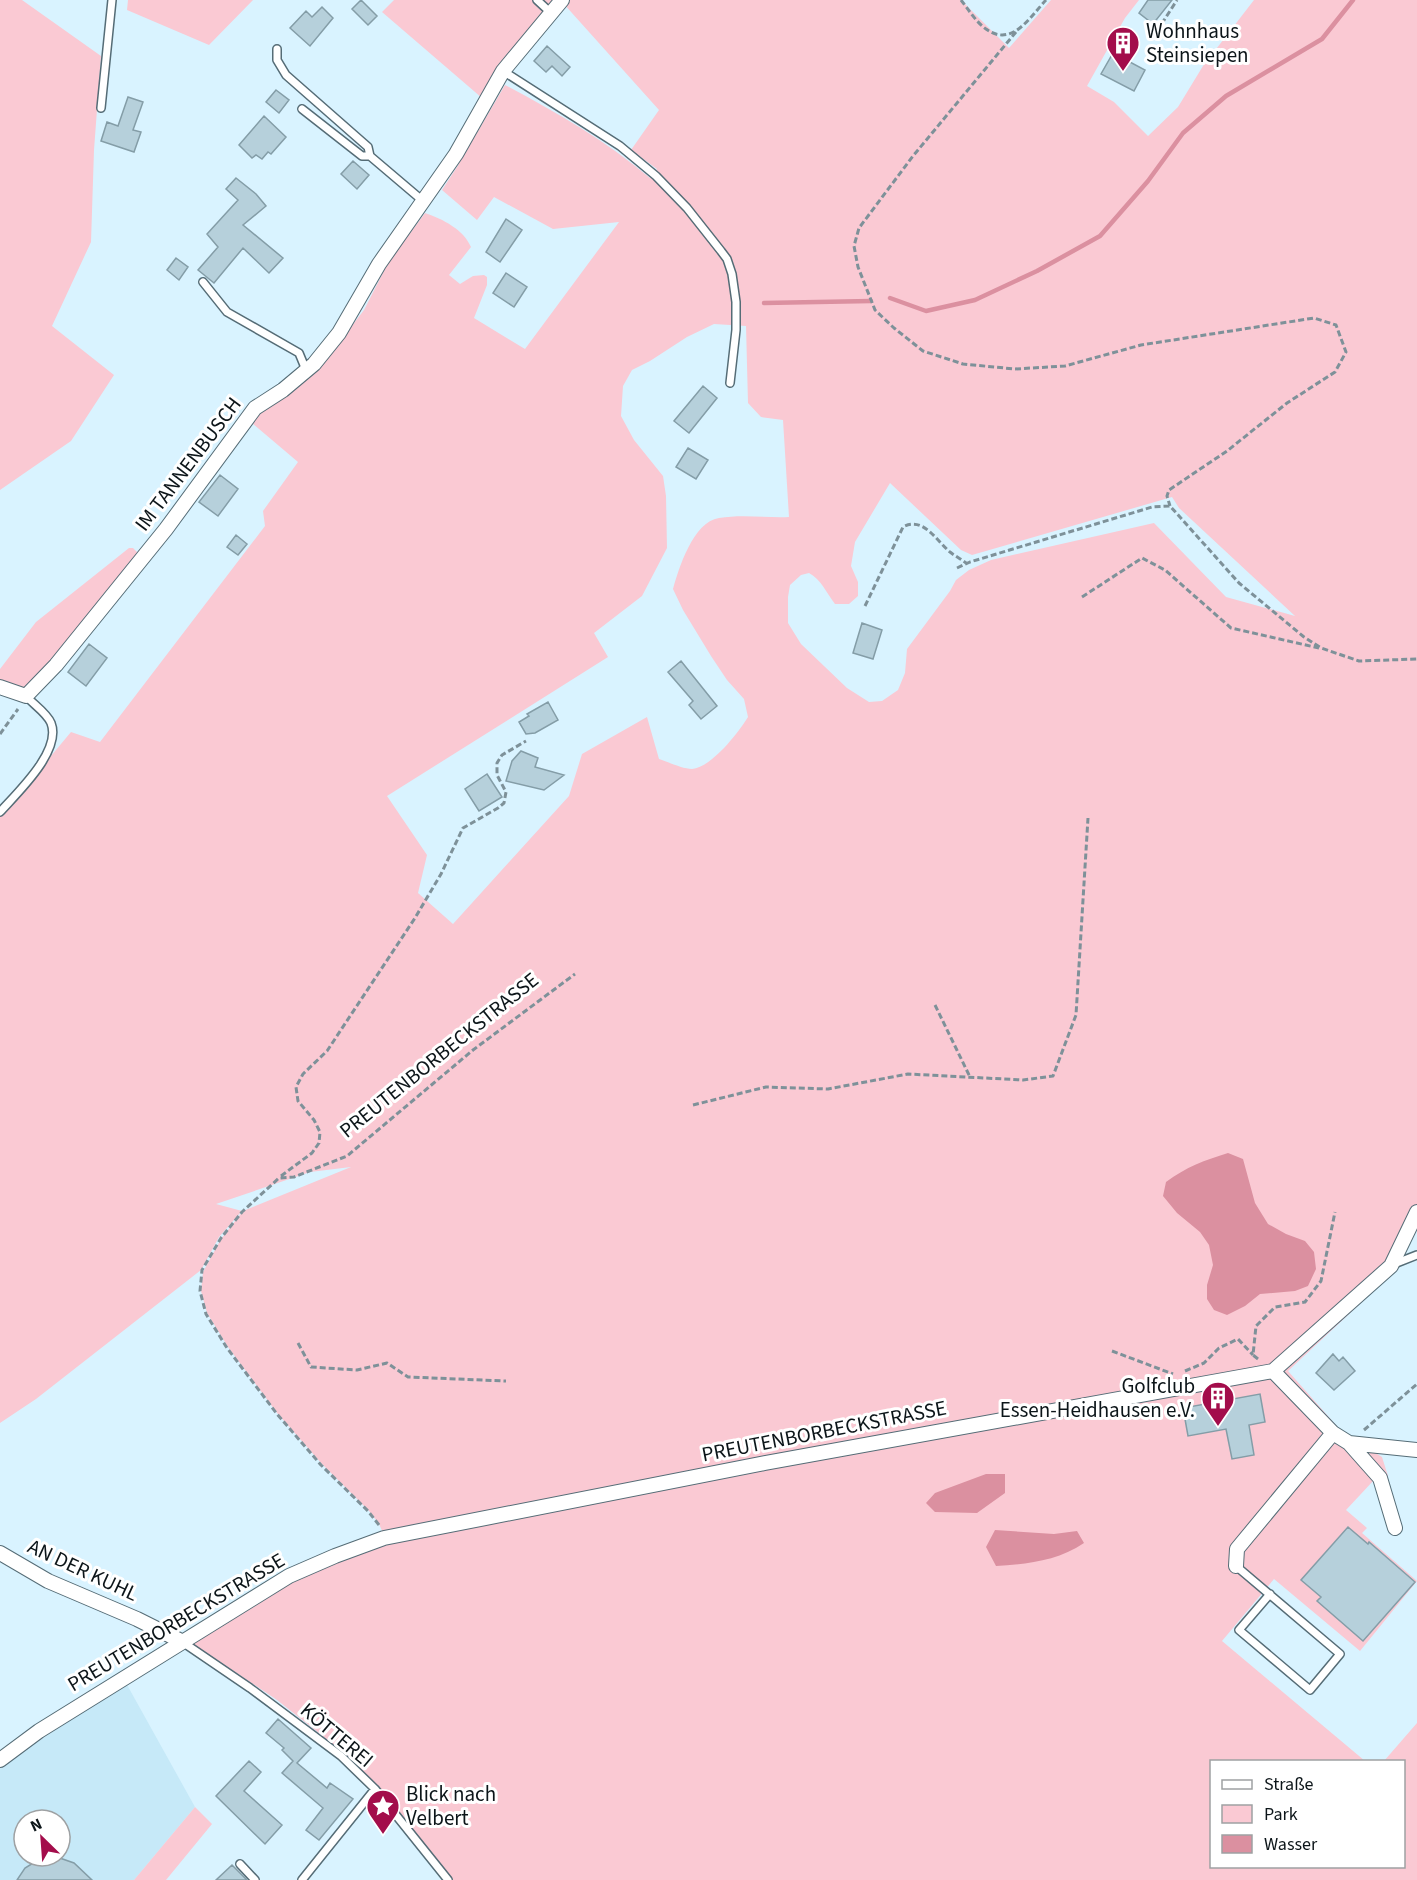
<svg xmlns="http://www.w3.org/2000/svg" width="1417" height="1880" viewBox="0 0 1417 1880" font-family="'Source Sans 3',sans-serif">
	<style>
		.built { fill: #c6e9f8; fill-rule: evenodd }
		.green { fill: #fac9d3; fill-rule: evenodd }
		.water { fill: #db90a0 }
		.lines { fill: none; stroke-linecap: round; stroke-linejoin: round }
		.stream { stroke: #db90a0; stroke-width: 4.5 }
		.building { fill: #b6d0db; stroke: #849da7; stroke-width: 1.5 }
		.lane-casing { stroke: #556c76; stroke-width: 10 }
		.street-casing { stroke: #556c76; stroke-width: 16 }
		.path { stroke: #7e9199; stroke-width: 3; stroke-dasharray: 6 3; stroke-linecap: butt }
		.lane { stroke: #fff; stroke-width: 7 }
		.street { stroke: #fff; stroke-width: 14 }
		.labels { text-anchor: middle; stroke-width: 6; stroke-linejoin: round; paint-order: stroke }
		.poi-label { font-size: 21px; fill: #0c1519; stroke: #fff; text-anchor: start }
		.street-label { font-size: 21px; fill: #0c1519; stroke: #fff }
	</style>
	<rect width="100%" height="100%" fill="#d9f3ff"/>
	<!-- built -->
	<path class="built" d="M126,1683L195,1807L134,1880H0V1767ZM24,1820H60V1856H24Z"/>
	<!-- green -->
	<path class="green" d="M0,0H22L101,56L94,150L91,242L52,326L114,375L71,441L0,490Z
		M128,0H253L209,45L127,10Z
		M394,0H961L1009,48L1051,0H1139L1125,18L1087,86L1114,102L1148,136L1178,107L1203,66L1254,0H1417V1224L1394,1272L1288,1371L1342,1432L1382,1457L1388,1476L1374,1480L1346,1510L1367,1528L1362,1533L1417,1581L1360,1651L1274,1579L1222,1641L1365,1761L1212,1762V1866H1404V1762L1384,1761L1417,1723V1880H450L432,1854L353,1760L277,1700L189,1641L289,1577L385,1537L379,1524L369,1511L322,1464L277,1413L228,1347L207,1313L201,1291L203,1272L221,1239L243,1211L351,1167L310,1172L216,1204L242,1211L219,1237L201,1270L36,1399L0,1423V817L71,732L100,742L265,526L263,511L298,462L252,423L262,412L309,376L328,357L364,310L388,263L425,213C443,219 464,230 471,247L449,275L460,284L473,276L484,275L487,277V285L474,318L525,349L619,222L553,229L494,197L477,220L442,190L457,167L505,85C556,112 606,141 650,178L657,169L631,150L659,110L563,3L482,98L382,12ZM714,324L746,326L748,403L761,417L783,420L789,517C766,518 742,514 719,518C693,522 679,568 673,589L683,610L711,656L727,680L744,699L748,717C738,733 712,767 692,769C683,769 668,762 659,759L647,717L582,754L569,796L453,924L418,893L427,855L387,796L608,657L594,633L642,596L667,548L666,496L663,476L634,440L621,416L623,386L632,370L650,361L687,337ZM890,483L961,550L972,555L1172,497L1179,508L1295,616L1226,597L1154,523L991,560L969,570L956,580L950,591L907,649L905,673L898,690L882,701L869,702L847,688L801,644L788,623V597L790,585L801,575L809,573C821,579 827,594 835,604H849L858,596V582L851,566L855,542Z
		M129,548H133L142,557L25,693L0,683V669L36,622Z
		M195,1807L212,1824L166,1880H134Z"/>
	<!-- water -->
	<path class="water" d="M1228,1153L1243,1159L1255,1203L1268,1224L1286,1234L1305,1241L1314,1252L1316,1269L1308,1286L1295,1291L1260,1294L1245,1306L1227,1315L1214,1310L1207,1299V1285L1213,1265L1209,1245L1200,1232L1177,1213L1163,1196L1166,1182C1186,1167 1205,1160 1228,1153Z
		M986,1474H1005V1493L977,1513L935,1512L926,1503L935,1493Z
		M995,1530L1054,1534L1077,1531L1084,1543C1057,1561 1028,1564 996,1566L986,1547Z"/>
	<g class="lines">
		<!-- stream -->
		<path class="stream" d="M890,298L926,311L975,300L1037,271L1100,236L1148,181L1183,133L1226,96L1322,39L1353,0
			M764,303L871,301"/>
	</g>
	<!-- building -->
	<path class="building" d="M361,0L377,16L368,25L352,9Z
		M1148,0H1172L1153,24L1139,13Z
		M322,7L333,18L310,46L290,28L306,11L312,17Z
		M547,46L570,67L562,76L552,66L546,72L534,61Z
		M1113,53L1145,70L1134,91L1101,74Z
		M276,90L289,100L279,113L266,102Z
		M128,97L143,102L133,130L141,132L134,152L101,141L107,122L118,126Z
		M264,116L286,137L271,154L268,152L262,159L256,155L252,158L239,145Z
		M353,161L369,175L357,189L341,174Z
		M236,178L256,194L266,206L243,225L283,258L269,273L243,248L214,283L198,270L218,247L207,234L238,200L226,189Z
		M506,219L522,230L500,262L486,252Z
		M176,258L188,267L179,280L167,270Z
		M506,273L527,287L514,307L493,293Z
		M703,386L717,398L689,433L674,421Z
		M688,448L708,460L696,479L676,467Z
		M220,475L238,489L218,516L199,502Z
		M236,535L247,544L238,555L227,547Z
		M862,623L882,630L873,659L853,653Z
		M89,644L107,658L86,686L68,672Z
		M681,661L717,706L701,719L689,705L693,701L668,672Z
		M548,702L558,720L535,733L526,734L519,722L529,716L527,714Z
		M521,751L538,758L535,767L564,775L544,790L506,781L512,761Z
		M487,774L502,797L479,811L465,789Z
		M1333,1354L1339,1361L1343,1357L1355,1371L1334,1390L1316,1373Z
		M1260,1394L1265,1422L1249,1425L1254,1455L1232,1459L1226,1429L1188,1436L1183,1408Z
		M1348,1527L1368,1544L1369,1542L1415,1582L1363,1641L1317,1601L1321,1597L1301,1580Z
		M278,1719L311,1748L297,1763L327,1788L330,1783L353,1799L319,1840L306,1830L323,1808L282,1773L293,1761L282,1750L284,1748L266,1733Z
		M249,1761L261,1772L244,1791L282,1825L265,1844L216,1796Z
		M54,1856L74,1863L92,1880H17L25,1868L38,1860Z
		M232,1865L247,1880H216Z"/>
	<g class="lines">
		<defs>
			<path id="lane" d="M537,0L551,13
				M277,49V60L286,75L368,147L370,156L423,201
				M503,71L620,146L656,176L687,208L721,251L727,259L732,274L736,302V330L730,383
				M101,108L112,0
				M302,109L362,156H370
				M203,282L227,312L299,353L306,370
				M0,812C17,793 62,751 51,723C47,713 33,704 26,696
				M1394,1264L1417,1255
				M1236,1566L1340,1654L1310,1690L1239,1630L1270,1594
				M181,1641L250,1688L341,1756L375,1789L448,1880
				M240,1864L255,1880
				M302,1880L375,1789"/>
			<path id="street" d="M0,687L26,696L56,665L166,529L255,408L283,390L314,364L339,333L379,264L456,154L503,71L562,0
				M1273,1371L1333,1433L1349,1443L1380,1478L1395,1528
				M1349,1443L1417,1450
				M0,1553L48,1581L137,1619L181,1641
				M1236,1566L1237,1549L1333,1433
				M0,1760L39,1731L289,1576L335,1556L384,1538L765,1463L1273,1371L1391,1266L1417,1212"/>
		</defs>
		<!-- lane casing -->
		<use href="#lane" class="lane-casing"/>
		<!-- street casing -->
		<use href="#street" class="street-casing"/>
		<!-- path -->
		<path class="path" d="M961,0C968,9 976,22 986,29C1012,48 1030,17 1046,0
			M1016,32L913,156L859,228L854,246L858,267L875,310L894,328L923,351L963,364L1015,369L1065,366L1141,345L1314,318L1336,325L1346,352L1335,372L1287,403L1227,451L1169,490L1167,496L1170,506
			M1152,39L1177,0
			M957,568L970,562L1152,507L1170,506L1239,583L1304,637L1321,648L1359,661L1417,659
			M1082,597L1142,558L1165,570L1231,628L1319,648
			M865,606L903,527C923,516 936,540 950,552C955,556 961,559 966,563
			M0,734L18,709
			M935,1005L970,1077
			M693,1105L766,1087L828,1089L908,1074L1023,1080L1053,1076L1076,1015L1088,818
			M281,1176L312,1153L319,1143L320,1132L314,1120L298,1101L296,1087L303,1074L327,1051L415,918L441,874L463,828L498,808L504,803L506,792L497,775V763L502,755L526,741
			M298,1343L311,1367L357,1370L387,1363L408,1377L506,1381
			M1112,1351L1173,1374
			M1258,1359L1253,1355L1256,1326L1275,1307L1305,1302L1321,1281L1335,1212
			M1185,1371L1204,1363L1219,1348L1238,1339L1253,1355
			M1364,1430L1417,1384
			M379,1525L368,1511L321,1465L277,1414L227,1348L206,1314L200,1291L202,1270L221,1238L242,1212L279,1178L294,1177L347,1156L473,1050L575,974"/>
		<!-- lane -->
		<use href="#lane" class="lane"/>
		<!-- street -->
		<use href="#street" class="street"/>
	</g>
	<!-- icons -->
	<defs>
		<symbol id="building-pin" viewBox="-11 -11 22 30"><path d="M0 17L-7.5 6A9.5 9.5 0 1 1 7.5 6Z" fill="#a30d4b" stroke="#fff"/><path d="M-4-6H4V6H1V3H-1V6H-4ZM-2.5-4.3h1.7v1.8h-1.7ZM.8-4.3h1.7v1.8H.8ZM-2.5-1h1.7V.8h-1.7ZM.8-1h1.7V.8H.8Z" fill="#fff"/></symbol>
		<symbol id="sight-pin" viewBox="-11 -11 22 30"><path d="M0 17L-7.5 6A9.5 9.5 0 1 1 7.5 6Z" fill="#a30d4b" stroke="#fff"/><path d="M0-6L1.8-2.2L6-1.7L2.9 1.2L3.7 5.4L0 3.3L-3.7 5.4L-2.9 1.2L-6-1.7L-1.8-2.2Z" fill="#fff"/></symbol>
	</defs>
	<g fill-rule="evenodd">
		<use href="#building-pin" x="1104" y="24" width="38" height="52"/>
		<use href="#building-pin" x="1199" y="1379" width="38" height="52"/>
		<use href="#sight-pin" x="364" y="1787" width="38" height="52"/>
	</g>
	<g class="labels">
		<!-- poi labels -->
		<g class="poi-label">
			<text x="1146" y="38">Wohnhaus<tspan x="1146" dy="24">Steinsiepen</tspan></text>
			<text x="1195" y="1393" text-anchor="end">Golfclub<tspan x="1195" dy="24">Essen-Heidhausen e.V.</tspan></text>
			<text x="406" y="1801">Blick nach<tspan x="406" dy="24">Velbert</tspan></text>
		</g>
		<!-- street labels -->
		<g class="street-label">
			<text transform="translate(188 464) rotate(-53)" y="7">IM TANNENBUSCH</text>
			<text transform="translate(439 1055) rotate(-39)" y="7">PREUTENBORBECKSTRASSE</text>
			<text transform="translate(824 1431) rotate(-11)" y="7">PREUTENBORBECKSTRASSE</text>
			<text transform="translate(83 1570) rotate(25)" y="7">AN DER KUHL</text>
			<text transform="translate(176 1622) rotate(-31)" y="7">PREUTENBORBECKSTRASSE</text>
			<text transform="translate(337 1735) rotate(40)" y="7">KÖTTEREI</text>
		</g>
	</g>
	<!-- legend -->
	<rect x="1210" y="1760" width="195" height="108" fill="#ffffff" stroke="#9ea1a3" stroke-width="1.5"/>
	<rect x="1222" y="1780" width="30" height="9" fill="#ffffff" stroke="#9ea1a3" stroke-width="1.5"/>
	<text x="1264" y="1790" font-size="18" fill="#0c1519">Straße</text>
	<rect x="1222" y="1805" width="30" height="18" fill="#fac9d3" stroke="#9ea1a3" stroke-width="1.5"/>
	<text x="1264" y="1820" font-size="18" fill="#0c1519">Park</text>
	<rect x="1222" y="1835" width="30" height="18" fill="#db90a0" stroke="#9ea1a3" stroke-width="1.5"/>
	<text x="1264" y="1850" font-size="18" fill="#0c1519">Wasser</text>
	<!-- north arrow -->
	<g transform="translate(42 1838) rotate(335)"><circle r="28" fill="#ffffff" stroke="#9ea1a3" stroke-width="1.5"/>
	<path d="M0-4.5L10 22L0 15L-10 22Z" fill="#a30d4b"/>
	<text y="-9" font-size="16" font-weight="bold" text-anchor="middle" fill="#0c1519">N</text>
	</g>
</svg>
